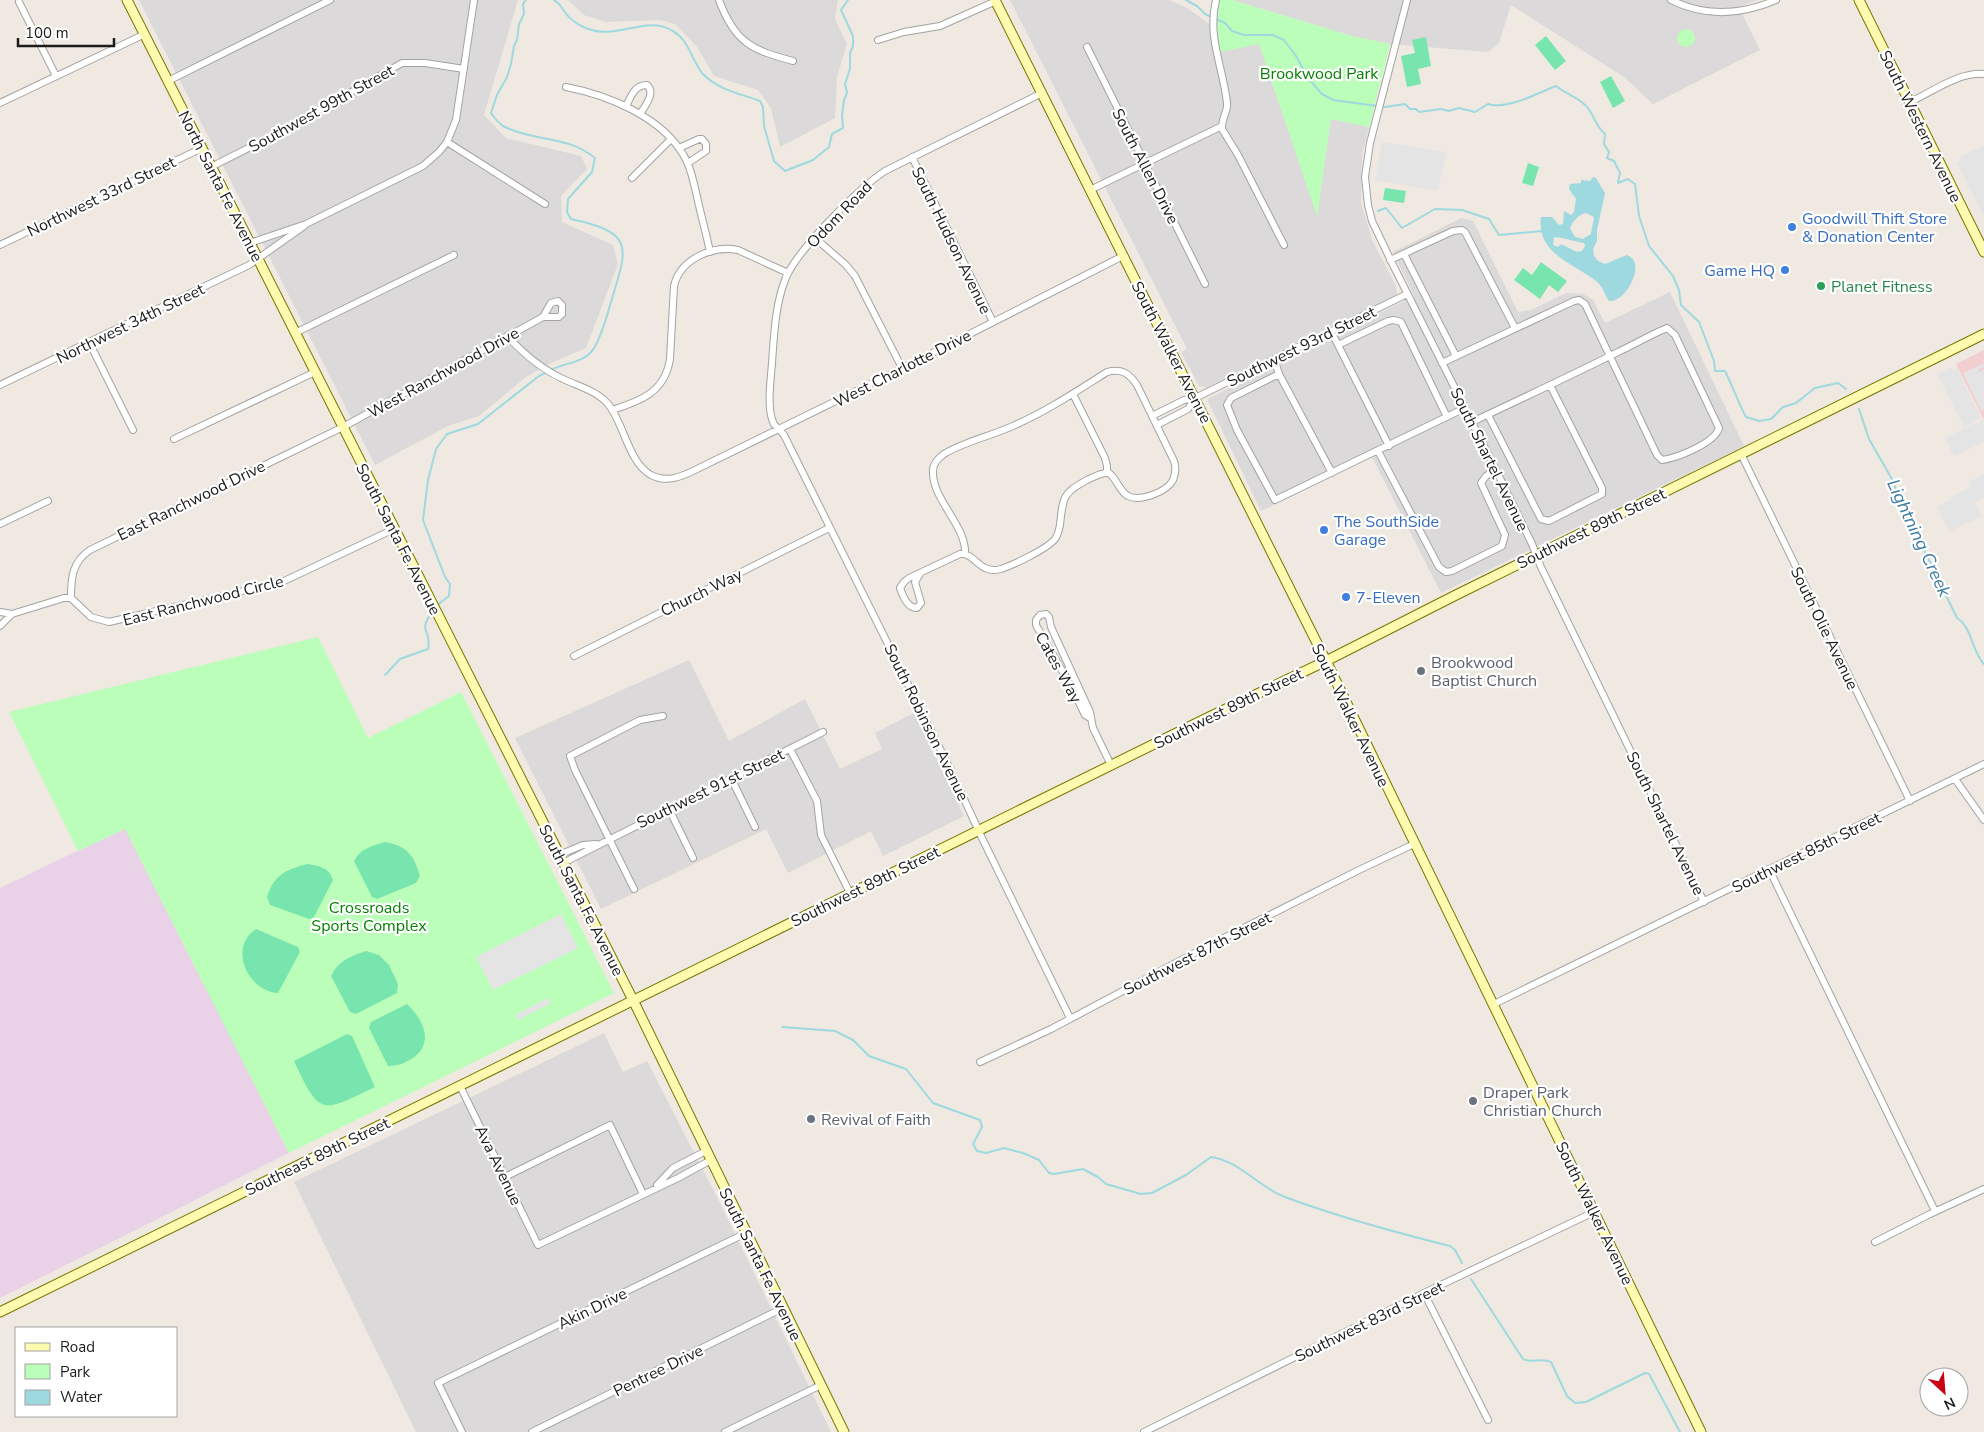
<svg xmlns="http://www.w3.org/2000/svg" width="1984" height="1432" viewBox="0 0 1984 1432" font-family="'Nunito Sans',sans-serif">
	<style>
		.residential { fill: #dbd9d9 }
		.commercial { fill: #f2ced1 }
		.industrial { fill: #e9d2e7 }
		.park { fill: #bbfeb9 }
		.pitch { fill: #78e5af }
		.parking { fill: #e4e4e4 }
		.water { fill: #9ed9e0; fill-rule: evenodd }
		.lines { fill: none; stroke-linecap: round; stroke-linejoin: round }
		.stream { stroke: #9ed9e0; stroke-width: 2 }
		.minor-casing { stroke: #a3a3a3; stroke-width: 8 }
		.secondary-casing { stroke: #770; stroke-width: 11 }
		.minor { stroke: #fff; stroke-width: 6 }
		.secondary { stroke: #fefaaf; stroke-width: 9 }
		.shop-dot { fill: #3f7fe0; stroke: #fff; stroke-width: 2 }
		.leisure-dot { fill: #2e9e5b; stroke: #fff; stroke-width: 2 }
		.worship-dot { fill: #6b7280; stroke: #fff; stroke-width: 2 }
		.labels { text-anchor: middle; stroke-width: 4.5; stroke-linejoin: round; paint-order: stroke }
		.park-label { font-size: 16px; fill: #068203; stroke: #fff }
		.street-label { font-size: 16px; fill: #1c1c1c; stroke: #fff }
		.shop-label { font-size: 16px; fill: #366cbe; stroke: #fff; text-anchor: start }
		.leisure-label { font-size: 16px; fill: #27864d; stroke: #fff; text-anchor: start }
		.worship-label { font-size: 16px; fill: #5b616d; stroke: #fff; text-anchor: start }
		.water-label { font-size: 18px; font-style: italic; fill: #3d7ba3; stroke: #fff }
	</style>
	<rect width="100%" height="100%" fill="#efe9e1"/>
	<!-- residential -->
	<path class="residential" d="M139,0H518L484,115L506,138L581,156L587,169L561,196L562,222L613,245L618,264L586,348L553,362L526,377L479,416L448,426L375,465Z
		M568,0H838L835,19L847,44L837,77L835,118L780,147L771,108L758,90L714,76L697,47L675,24L660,20L605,22L584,15Z
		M1010,0H1169L1187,8L1215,28L1259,44L1317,215L1331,118L1369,127L1362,155L1361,203L1373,242L1396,286L1397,295L1207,387L1199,386L1181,352L1187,349Z
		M1232,0H1758L1739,7L1760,50L1653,104L1624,77L1511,5L1499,43L1488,52L1390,44L1352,36Z
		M1461,218L1473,221L1518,312L1531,310L1566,293L1583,294L1593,300L1605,323L1670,292L1744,446L1441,593L1372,457L1261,511L1207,399L1414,296L1393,252Z
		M689,660L729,741L805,699L840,769L882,749L875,733L914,713L964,816L883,856L871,831L788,873L766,829L601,909L515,738Z
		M604,1033L623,1072L647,1061L719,1201L831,1432H416L294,1182Z"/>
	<!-- commercial -->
	<path class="commercial" d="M1984,350V418H1983L1956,364Z"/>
	<!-- industrial -->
	<path class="industrial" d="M125,828L289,1153L0,1298V888Z"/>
	<!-- park -->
	<path class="park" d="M1220,0H1232L1352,36L1390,44L1369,127L1331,119L1317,216L1259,44L1220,52L1215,28Z
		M1677 38a9 9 0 1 1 18 0a9 9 0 1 1-18 0Z
		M318,637L368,738L461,692L614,993L289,1153L125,829L78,851L9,712Z"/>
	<!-- pitch -->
	<path class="pitch" d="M1546,36L1566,61L1555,70L1535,45Z
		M1426,37L1431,66L1418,69L1421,84L1407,87L1401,56L1415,53L1412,40Z
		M1611,76L1625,101L1613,108L1600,82Z
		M1528,163L1539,167L1533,186L1522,183Z
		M1385,188L1406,191L1404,203L1383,200Z
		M1541,262L1567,281L1558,292L1549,285L1540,299L1514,280L1523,268L1532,275Z
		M385,842C407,846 414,855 420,876L416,883L377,899L372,897L354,861C361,848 372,846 385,842Z
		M307,864C319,866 329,867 333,880L314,917L309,919L270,905L267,897C274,875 285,870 307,864Z
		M256,929L298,947L300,952L278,993C247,991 228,947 256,929Z
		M366,951L379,955L389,965L398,984L397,993L356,1014L350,1012L331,976C338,961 350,956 366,951Z
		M407,1004C423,1019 435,1043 413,1058C405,1063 398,1066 388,1066L369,1028L371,1022Z
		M347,1034L352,1036L375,1087C321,1113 320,1117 294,1061Z"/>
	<!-- parking -->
	<path class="parking" d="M1382,142L1446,152L1438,191L1375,180Z
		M1984,145V217L1957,163L1961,161L1960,157Z
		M1984,363V367L1978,370L1979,372L1984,369V409L1981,411L1963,373Z
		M1951,367L1953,370L1957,368L1981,418L1964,427L1937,374Z
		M1984,419V442L1954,456L1945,438L1977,422L1981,427L1979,422Z
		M1984,474V497L1975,502L1982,516L1949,532L1937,507L1952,499L1951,497L1971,487L1969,482Z
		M561,914L578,948L493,990L476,957Z
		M548,998L551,1003L518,1020L515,1015Z"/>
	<!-- water -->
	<path class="water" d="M1593,177L1596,178L1605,193L1597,230V241L1593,249L1594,256L1598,261L1605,264L1627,255C1631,257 1634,259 1635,264C1638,276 1624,302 1609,301C1605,295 1602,285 1596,281C1573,263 1536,253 1541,217H1552L1559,225L1563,224L1564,211L1571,215L1574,212L1576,199L1569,189L1570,184L1581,183V180L1590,181ZM1586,213L1594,217L1591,234L1583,239L1575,237L1570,228C1573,221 1579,214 1586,213ZM1554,237C1565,238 1572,241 1584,243L1585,246L1582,251L1577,252L1561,244L1558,247L1553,245Z"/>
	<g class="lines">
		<!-- stream -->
		<path class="stream" d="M526,0L523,4L524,14L519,24L517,40L514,46L511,64L507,77L497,95L491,113C495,119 499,124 505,127C534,142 568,135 595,158L592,172L568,199L567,212L571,219C635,233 628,246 611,302C608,313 599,343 592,351C582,363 564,363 551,370
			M554,0C560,3 560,6 564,11C570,20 582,28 592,30C617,38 648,16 671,30C689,39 691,59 702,73C716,89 741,94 760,101L763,107L764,126L774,161L785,171L813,160L829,147L832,134L843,128L842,115L844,100L847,93L845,84L850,69V53L853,46V36L841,10L848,0
			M1186,0L1197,6L1205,14L1225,23L1232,31L1244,35H1273L1284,40L1296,56L1308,78L1322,94L1333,100L1385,107L1405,104L1410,109H1416L1419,112L1441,109L1449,111L1459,108L1475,112L1488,104C1508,110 1537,93 1556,86C1565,93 1576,97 1584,104C1594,112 1594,125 1605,134L1604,144L1609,152L1607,158L1614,161L1620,173L1618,183L1628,179L1635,184L1639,216L1649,246L1673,276L1679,290L1681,305L1699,322L1714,361L1715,371H1725C1733,387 1738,402 1746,417L1759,421L1771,419L1783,407L1796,403L1815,388L1838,383L1846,389
			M1378,211L1386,208L1402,228L1435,209L1462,210L1489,219L1499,235L1542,231
			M1859,409L1869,439L1893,481L1898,496L1907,509L1908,517L1957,618C1972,627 1972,652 1984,664
			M436,606L449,596L450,584L445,577L423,520L428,480L436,449L447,434L478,424L539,376L547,372
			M385,675L400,659L428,649C432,628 417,634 432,612
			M782,1027L835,1031L853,1040L869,1056L906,1069L933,1103L980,1120L982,1127L973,1144L977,1151L986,1153L1004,1148L1023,1153L1039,1160L1049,1173L1054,1174L1083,1169L1098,1177L1106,1184L1141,1194L1152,1193L1186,1175L1211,1157C1240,1161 1258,1187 1285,1197C1338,1217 1394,1232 1450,1246L1455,1250L1462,1263
			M1471,1279L1523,1359C1532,1364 1542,1357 1551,1362L1567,1396L1575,1403L1586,1402L1645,1373L1649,1374L1680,1432"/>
		<defs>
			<path id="minor" d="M719,0C735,43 752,50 793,61
				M1216,0C1207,38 1223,66 1227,103C1228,112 1221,119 1222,129L1238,155L1284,245
				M1407,0L1370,143L1365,177L1368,205L1372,221L1392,263L1496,470L1532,544L1540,565L1704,902
				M1671,0C1705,17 1741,15 1776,0
				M19,2L56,76
				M878,40L904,32L940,26L996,1
				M1087,47L1205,284
				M168,81L330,0
				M566,87C608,95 662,117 684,156C691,167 693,181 696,192C700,212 706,232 710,252
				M1042,93L885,171C859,188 795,252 785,280C775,306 774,336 772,363C771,378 766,410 774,424C777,428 781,431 784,435L952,773L982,838L1070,1018
				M1910,102C1932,92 1958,72 1984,74
				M0,103L145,34
				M626,106C631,97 634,85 647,85C656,93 645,106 640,114
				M447,142L545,204
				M679,148L699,139H702L706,144V151L688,163
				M912,157L993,322
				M211,167L288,128L402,63H425L464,69
				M632,178L671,139
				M1090,190L1222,126
				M815,238L846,265L855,276L902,368
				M250,243L306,224L423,166L439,152L447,142L456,120L474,0
				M0,245L202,148
				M1404,254L1456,356
				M1390,260L1453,231L1462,230L1465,232L1515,328
				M1331,331L1389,446
				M295,333L454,255
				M507,336C522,352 542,369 561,378C577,386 596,390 608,404C624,423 628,462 651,475C666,483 681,477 695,470L889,375L1123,256
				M89,342L133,430
				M1338,345L1388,321L1394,320L1401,322L1447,417
				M1274,359L1279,374L1332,473
				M1442,363L1574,301L1579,300L1585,304L1657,455L1662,460C1677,458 1715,443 1719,428L1675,335L1667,328C1650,335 1635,344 1618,352C1570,376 1521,399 1472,422
				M1279,374L1231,398L1227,405L1237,430L1275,500L1465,408
				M0,385L249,265L304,226
				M1073,394L1105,458L1107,466V472
				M612,410C641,401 665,392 670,359L674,286C680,259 713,245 738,250L788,273
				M1488,415L1541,519L1549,521L1602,494V488L1550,385
				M1152,416L1184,400L1195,398L1407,294
				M1157,425L1188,409L1195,398
				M174,439L315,372
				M1378,451L1439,567L1446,572L1452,571L1502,546L1505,535L1481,483L1486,476L1496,470
				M1741,454L1910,801
				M0,524L48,501
				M920,574L915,582L921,603L917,608C907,608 903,596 900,588L904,582L909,578L960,554C975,552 979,575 1001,569C1013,565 1047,549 1055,539C1058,535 1059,530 1060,525C1063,498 1062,493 1087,480C1094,477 1101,472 1109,473C1117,479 1119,491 1128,496C1140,502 1167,492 1173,480C1176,473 1176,467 1174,461L1137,385C1129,373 1121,368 1107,372C1077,391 1047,411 1015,425C992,436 965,441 944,454C937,459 932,465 933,473C933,500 967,527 965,554
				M71,598C71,578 72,562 90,550L343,427L543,317H559L562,314V305L558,301L551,303L543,317
				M0,612L12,614
				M0,626L12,614L64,598H71L91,617L109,622L282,582L394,529
				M574,656L829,528
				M1090,718L1085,715L1073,690L1036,625V620L1040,615L1046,614L1049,617L1051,627L1090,712L1093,728L1111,765
				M790,749L817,801L821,835L850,893
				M731,778L755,827
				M1955,779L1984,820
				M669,809L693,858
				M559,855L583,845L596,844
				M563,863L823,732
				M1769,869L1935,1211
				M634,889L575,770L570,756L640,720L663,716
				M1492,1005L1984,764
				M980,1062L1051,1029L1206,947L1359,870L1414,844
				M460,1086L538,1245L678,1178L711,1160
				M505,1177L610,1125L643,1194
				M657,1185L673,1168L706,1151
				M1875,1242L1930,1214L1984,1189
				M1424,1293L1488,1420
				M462,1432L438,1383L746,1233
				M532,1432L783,1308
				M725,1432L821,1385
				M1144,1432L1424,1293L1594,1212"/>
			<path id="secondary" d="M127,0L633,1000L844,1432
				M995,0L1331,671L1701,1432
				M1859,0L1984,252
				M0,1312L1207,718L1326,661L1456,595L1984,334"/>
		</defs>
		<!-- minor casing -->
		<use href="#minor" class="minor-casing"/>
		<!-- secondary casing -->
		<use href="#secondary" class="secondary-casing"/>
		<!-- minor -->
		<use href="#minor" class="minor"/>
		<!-- secondary -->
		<use href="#secondary" class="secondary"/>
	</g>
	<!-- markers -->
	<g class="shop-dot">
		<circle cx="1792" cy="227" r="5"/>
		<circle cx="1785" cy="270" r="5"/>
		<circle cx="1324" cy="530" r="5"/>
		<circle cx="1346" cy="597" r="5"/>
	</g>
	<circle class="leisure-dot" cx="1821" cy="286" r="5"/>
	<g class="worship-dot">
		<circle cx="1421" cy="671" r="5"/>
		<circle cx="1473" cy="1101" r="5"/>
		<circle cx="811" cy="1119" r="5"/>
	</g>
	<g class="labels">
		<!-- park labels -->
		<g class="park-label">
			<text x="1319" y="79">Brookwood Park</text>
			<text x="369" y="913">Crossroads<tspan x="369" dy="18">Sports Complex</tspan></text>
		</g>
		<!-- street labels -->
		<g class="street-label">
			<text transform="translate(321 108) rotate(-29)" y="6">Southwest 99th Street</text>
			<text transform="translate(1921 126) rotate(64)" y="6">South Western Avenue</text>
			<text transform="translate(1146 166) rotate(63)" y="6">South Allen Drive</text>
			<text transform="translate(221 186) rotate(63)" y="6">North Santa Fe Avenue</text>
			<text transform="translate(101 196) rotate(-26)" y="6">Northwest 33rd Street</text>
			<text transform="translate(839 214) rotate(-46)" y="6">Odom Road</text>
			<text transform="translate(952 240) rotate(64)" y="6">South Hudson Avenue</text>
			<text transform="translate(130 323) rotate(-26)" y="6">Northwest 34th Street</text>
			<text transform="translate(1301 346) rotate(-26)" y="6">Southwest 93rd Street</text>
			<text transform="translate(1172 352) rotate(63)" y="6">South Walker Avenue</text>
			<text transform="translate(902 368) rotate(-27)" y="6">West Charlotte Drive</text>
			<text transform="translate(443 372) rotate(-29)" y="6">West Ranchwood Drive</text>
			<text transform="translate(1490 459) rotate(64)" y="6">South Shartel Avenue</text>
			<text transform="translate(191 500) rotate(-26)" y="6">East Ranchwood Drive</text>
			<text transform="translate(1591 528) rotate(-26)" y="6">Southwest 89th Street</text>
			<text transform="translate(399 539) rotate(63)" y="6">South Santa Fe Avenue</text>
			<text transform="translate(701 592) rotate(-26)" y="6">Church Way</text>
			<text transform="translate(203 600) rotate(-14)" y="6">East Ranchwood Circle</text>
			<text transform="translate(1825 628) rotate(64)" y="6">South Olie Avenue</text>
			<text transform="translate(1059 667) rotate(61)" y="6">Cates Way</text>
			<text transform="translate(1228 708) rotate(-26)" y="6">Southwest 89th Street</text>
			<text transform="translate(1351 715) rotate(64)" y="6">South Walker Avenue</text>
			<text transform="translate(927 722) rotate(64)" y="6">South Robinson Avenue</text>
			<text transform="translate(710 788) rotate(-26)" y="6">Southwest 91st Street</text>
			<text transform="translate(1666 823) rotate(64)" y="6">South Shartel Avenue</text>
			<text transform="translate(1806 852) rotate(-26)" y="6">Southwest 85th Street</text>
			<text transform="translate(865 886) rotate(-26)" y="6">Southwest 89th Street</text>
			<text transform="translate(582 900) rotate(63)" y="6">South Santa Fe Avenue</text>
			<text transform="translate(1197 953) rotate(-27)" y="6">Southwest 87th Street</text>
			<text transform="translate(317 1156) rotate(-26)" y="6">Southeast 89th Street</text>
			<text transform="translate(499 1165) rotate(64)" y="6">Ava Avenue</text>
			<text transform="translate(1595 1213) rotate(64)" y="6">South Walker Avenue</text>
			<text transform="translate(761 1264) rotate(64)" y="6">South Santa Fe Avenue</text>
			<text transform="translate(592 1308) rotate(-26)" y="6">Akin Drive</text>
			<text transform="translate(1369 1321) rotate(-26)" y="6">Southwest 83rd Street</text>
			<text transform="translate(658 1370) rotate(-26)" y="6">Pentree Drive</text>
		</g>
		<!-- shop labels -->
		<g class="shop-label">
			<text x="1802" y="224">Goodwill Thift Store<tspan x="1802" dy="18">&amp; Donation Center</tspan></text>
			<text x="1775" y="276" text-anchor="end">Game HQ</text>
			<text x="1334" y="527">The SouthSide<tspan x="1334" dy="18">Garage</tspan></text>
			<text x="1356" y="603">7-Eleven</text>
		</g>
		<!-- leisure labels -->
		<g class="leisure-label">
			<text x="1831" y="292">Planet Fitness</text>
		</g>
		<!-- worship labels -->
		<g class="worship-label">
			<text x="1431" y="668">Brookwood<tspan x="1431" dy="18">Baptist Church</tspan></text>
			<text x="1483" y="1098">Draper Park<tspan x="1483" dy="18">Christian Church</tspan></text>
			<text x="821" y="1125">Revival of Faith</text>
		</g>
		<!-- water labels -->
		<g class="water-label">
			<text transform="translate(1919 538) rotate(65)" y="6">Lightning Creek</text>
		</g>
	</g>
	<!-- legend -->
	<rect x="15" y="1327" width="162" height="90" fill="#ffffff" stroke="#a4a4a4"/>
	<rect x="25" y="1343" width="25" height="8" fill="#fefaaf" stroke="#a4a4a4"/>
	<text x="60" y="1352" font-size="15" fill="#1c1c1c">Road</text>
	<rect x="25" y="1364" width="25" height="15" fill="#bbfeb9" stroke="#a4a4a4"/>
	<text x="60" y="1377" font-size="15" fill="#1c1c1c">Park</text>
	<rect x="25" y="1390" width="25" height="15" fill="#9ed9e0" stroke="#a4a4a4"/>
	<text x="60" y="1402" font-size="15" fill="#1c1c1c">Water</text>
	<!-- north arrow -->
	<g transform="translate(1944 1392) rotate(154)"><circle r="24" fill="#ffffff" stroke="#a4a4a4"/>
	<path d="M0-4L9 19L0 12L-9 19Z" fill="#c90016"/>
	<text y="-8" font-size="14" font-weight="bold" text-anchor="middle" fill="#1c1c1c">N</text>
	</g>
	<!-- scale -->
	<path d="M18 38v8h96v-8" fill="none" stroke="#1c1c1c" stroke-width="2.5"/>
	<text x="25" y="38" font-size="15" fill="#1c1c1c" stroke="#ffffff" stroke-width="4" paint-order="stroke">100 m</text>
</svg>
